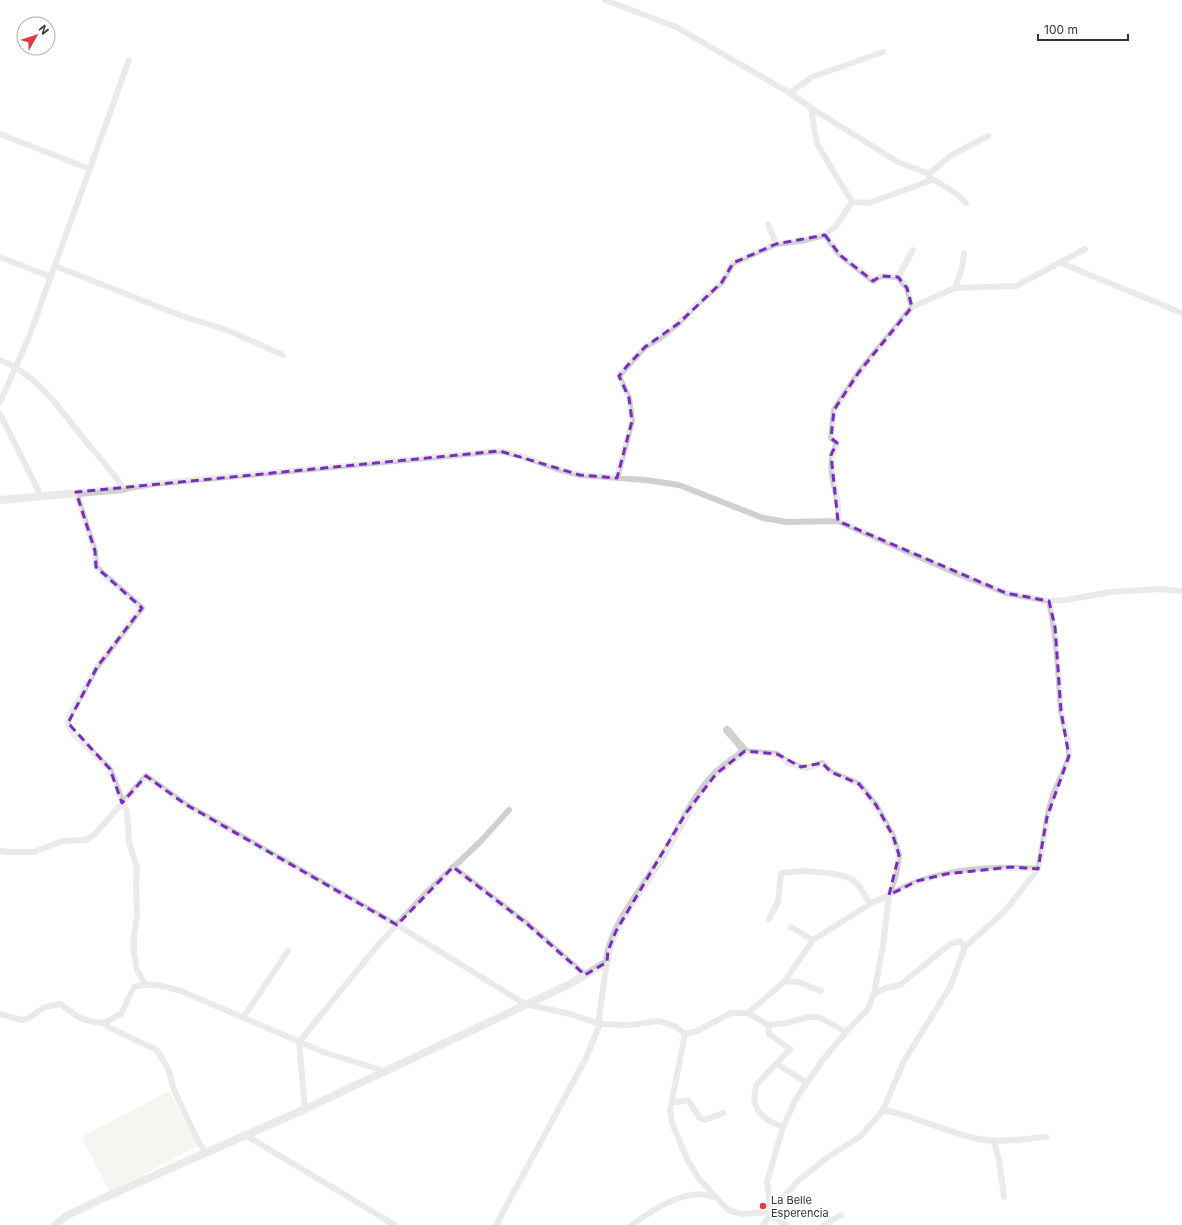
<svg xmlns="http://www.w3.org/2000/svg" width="1182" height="1225" viewBox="0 0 1182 1225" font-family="Inter,sans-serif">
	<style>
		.green { fill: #e6ecdf }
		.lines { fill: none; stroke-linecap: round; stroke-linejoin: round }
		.minor { stroke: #d0d0d0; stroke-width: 6 }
		.tertiary { stroke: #d0d0d0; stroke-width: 8 }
		.marked { fill: none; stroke: #7b2cbf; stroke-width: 3; stroke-dasharray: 8 5; stroke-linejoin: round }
		.poi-dot { fill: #e63946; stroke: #fff; stroke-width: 1.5 }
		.labels { text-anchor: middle; stroke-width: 4; stroke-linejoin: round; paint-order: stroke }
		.poi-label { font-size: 11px; fill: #333; stroke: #fff; text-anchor: start }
	</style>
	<rect width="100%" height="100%" fill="#fff"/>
	<!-- green -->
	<path class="green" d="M169,1091L198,1146L110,1192L81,1137Z"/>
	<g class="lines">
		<!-- minor -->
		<path class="minor" d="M605,0L676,27L790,93L811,108L898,162L929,174L950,156L988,136
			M790,93L812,77L883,52
			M811,108L817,144L852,202L836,226L825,235L840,255L873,281L881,276L898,277L907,288L912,307
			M0,134L90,169
			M929,177L957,194L966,203
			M852,202L869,203L929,181V174
			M768,224L776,244
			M0,257L51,277
			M1061,263L1182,313
			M55,266L182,316L227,330L283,355
			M898,277L913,250
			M955,288L962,268L964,253
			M0,360C39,375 62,412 87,443C100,458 113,472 124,489L153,484L500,451L522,456L557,469L580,475L645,480L679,485L763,518L787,522L838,521L958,574L1006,593L1049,601L1066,600L1111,592L1161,589L1182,591
			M0,402L29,337L129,60
			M0,414L41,496
			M617,478L632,421L629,398L619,376L645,347L662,337L679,323L697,304L722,282L733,263L776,244L801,241L825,235
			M76,492L95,551L96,567L142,608L97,667L69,717L68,723L72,732L110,769L127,812L129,842L137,868L136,882L137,916L134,936V954L137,970L145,984
			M838,521C842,492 822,474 837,443L831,438L834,410L859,372L912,307L955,288L1016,286L1085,249
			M0,851L9,852H34L62,841L86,840L95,834L146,776L185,804L397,925L525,1004L570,1014L600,1024L599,1017L607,962
			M453,867L526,923L585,975
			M769,919L778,902L781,873C800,870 831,871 849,878C859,882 865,896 870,904
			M791,927L813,940
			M785,981L798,982L821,991
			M874,994L886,988L900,985L950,944L960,941L965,947
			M748,1013L768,1025L787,1023L808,1017H819L846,1032
			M0,1014L22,1020L27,1019L45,1007L60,1004L80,1018L94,1022L104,1023L121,1014L134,987C151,982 164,986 181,991L323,1052L384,1071
			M243,1018L288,951
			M104,1023L108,1027L157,1050L169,1071L174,1090L199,1143L206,1153
			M768,1025L769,1034L790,1049L757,1084C748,1108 763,1120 783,1127
			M685,1034L670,1110L672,1123L687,1159L699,1179L728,1210L742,1214L771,1212
			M777,1064L807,1083
			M672,1103L688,1100L700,1118L705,1120L723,1113
			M305,1109L299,1042L378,945L425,894L479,843L509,810
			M883,1110C916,1116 945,1132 978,1139C1000,1143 1024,1139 1046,1137
			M247,1136L395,1225
			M993,1140L999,1159L1004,1197
			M771,1212L767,1182L783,1127L796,1099L822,1061L846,1032L868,1009L874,994L883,946L889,895C898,890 907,885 917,882C955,868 999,866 1038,869C1044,845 1045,819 1053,795C1057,784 1068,765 1069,755C1070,739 1063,725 1061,710C1058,673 1057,637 1049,601
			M769,1215L787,1225
			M496,1225L586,1058L600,1024L630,1025L659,1021L675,1026L685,1034L697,1031L731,1013H748L785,981L813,940L870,904L889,895L896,875L899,855L893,836L876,805L859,784L831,772L822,763L808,768L801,767L789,763L777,754L745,751
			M632,1225C652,1210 688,1186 713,1197
			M763,1225L778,1203L800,1179L828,1157L861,1136L883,1110L904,1061L950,987L965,947L1004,912L1038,869
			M824,1225L841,1215"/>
		<!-- tertiary -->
		<path class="tertiary" d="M0,500L124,489
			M55,1225L66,1216L108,1196L303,1110L570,984L607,962C609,927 647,883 665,853C681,826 693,796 716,773C725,765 736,758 745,751L727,730"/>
	</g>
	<!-- marked area -->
	<path d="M0 0H1182V1225H0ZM825,235L840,255L873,281L881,276L898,277L907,288L912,307L859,372L834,410L831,438L837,443L831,455L838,521L1006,593L1049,601L1055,627L1061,711L1069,756L1047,817L1038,869L1011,867L946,874L917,881L889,895L899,855L893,836L876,805L859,784L831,772L822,763L801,767L777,754L745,751L716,774L686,813L616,931L608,951L607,962L585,975L526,923L453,867L397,925L185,804L146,776L122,803L110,769L68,723L97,667L142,608L96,567L95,551L76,492L500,451L580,475L617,478L632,421L629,398L619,376L627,366L645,347L679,323L722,282L733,263L776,244Z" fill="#fff" fill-opacity=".55" fill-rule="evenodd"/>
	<path class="marked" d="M825,235L840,255L873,281L881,276L898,277L907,288L912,307L859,372L834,410L831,438L837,443L831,455L838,521L1006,593L1049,601L1055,627L1061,711L1069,756L1047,817L1038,869L1011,867L946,874L917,881L889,895L899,855L893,836L876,805L859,784L831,772L822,763L801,767L777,754L745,751L716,774L686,813L616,931L608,951L607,962L585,975L526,923L453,867L397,925L185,804L146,776L122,803L110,769L68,723L97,667L142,608L96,567L95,551L76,492L500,451L580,475L617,478L632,421L629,398L619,376L627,366L645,347L679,323L722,282L733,263L776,244Z"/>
	<!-- markers -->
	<circle class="poi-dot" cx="763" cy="1206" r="4"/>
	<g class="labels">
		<!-- poi labels -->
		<g class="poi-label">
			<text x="771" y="1204">La Belle<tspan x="771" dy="13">Esperencia</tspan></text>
		</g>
	</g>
	<!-- north arrow -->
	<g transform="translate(36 36) rotate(51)"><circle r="19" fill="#ffffff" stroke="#adadad"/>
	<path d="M0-3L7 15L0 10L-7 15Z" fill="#e63946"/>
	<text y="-6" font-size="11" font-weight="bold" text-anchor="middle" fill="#333333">N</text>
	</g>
	<!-- scale -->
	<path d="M1038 34v6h90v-6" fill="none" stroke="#333333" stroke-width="2"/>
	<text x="1044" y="34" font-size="12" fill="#333333" stroke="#ffffff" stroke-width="3" paint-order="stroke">100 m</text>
</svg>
